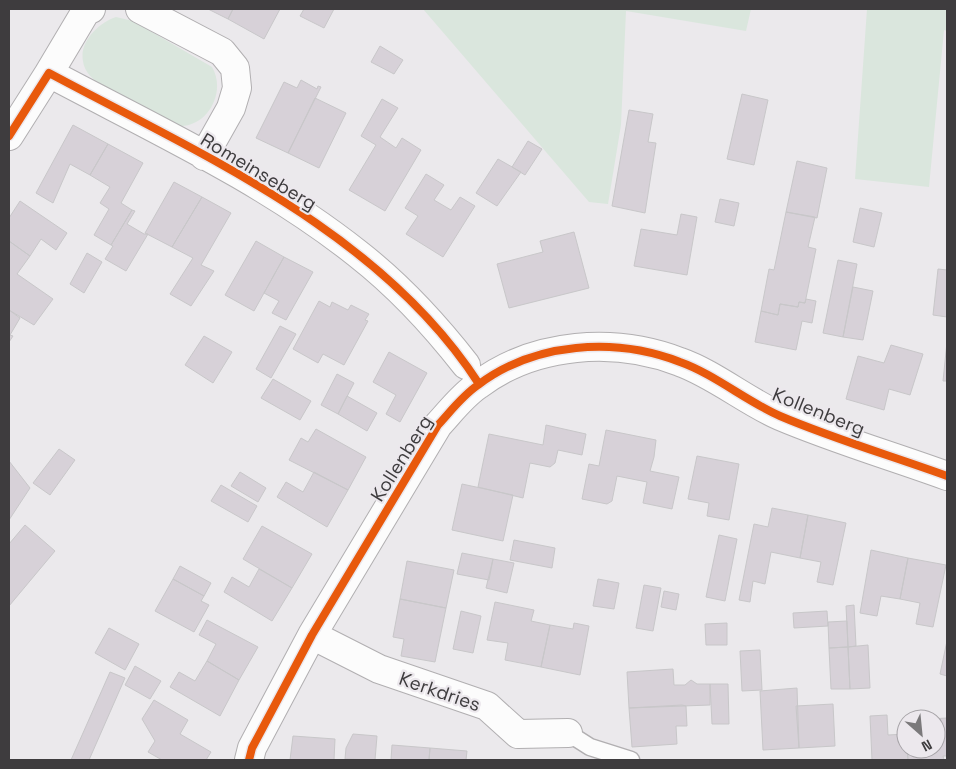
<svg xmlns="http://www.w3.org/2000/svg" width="956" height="769" viewBox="0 0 956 769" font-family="'Space Grotesk',sans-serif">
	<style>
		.green { fill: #dae6dd }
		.building { fill: #d7d1d8; stroke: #c8c7c9 }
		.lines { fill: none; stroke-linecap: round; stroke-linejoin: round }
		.lane-casing { stroke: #b1afb1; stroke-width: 19 }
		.street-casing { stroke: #b1afb1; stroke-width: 30 }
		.lane { stroke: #fcfcfc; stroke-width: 16 }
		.street { stroke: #fcfcfc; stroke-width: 28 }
		.cycleway-casing { stroke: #ece8ed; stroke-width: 11 }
		.cycleway { stroke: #e8590c; stroke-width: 8 }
		.labels { text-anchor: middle; stroke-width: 4.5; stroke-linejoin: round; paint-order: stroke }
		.street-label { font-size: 19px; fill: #3e3c3e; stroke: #ece8ed }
	</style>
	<rect width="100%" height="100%" fill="#ebe9ec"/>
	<!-- green -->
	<path class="green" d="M423,9H751L746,31L626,11L621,125L608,204L589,202Z
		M867,9H947V31L944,30L929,187L855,179Z
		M116,17L133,21L212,67C227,92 207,129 177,126L101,86C94,80 84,72 83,61C79,41 100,22 116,17Z"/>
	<!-- building -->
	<path class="building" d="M208,9H233L228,19Z
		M233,9H280L264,39L228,19Z
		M304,9H334L324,28L300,16Z
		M380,46L403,60L394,74L371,62Z
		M301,80L317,89L318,86L321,87L288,153L256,138L284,82L297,88Z
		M742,94L768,100L754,165L727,159Z
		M315,98L346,113L319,168L288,153Z
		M382,99L398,108L380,137L396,148L402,138L421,150L385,211L349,190L376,145L361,136Z
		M629,110L653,114L648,142L656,143L645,213L612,206Z
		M73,125L108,144L90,175L70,164L53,203L36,193Z
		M528,141L542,149L525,175L512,167Z
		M108,144L143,163L121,203L132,210L111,245L94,235L109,209L100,203L110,187L90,175Z
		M498,159L521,172L497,206L476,193Z
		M797,161L827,168L817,218L786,212Z
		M426,174L444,185L434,200L451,210L460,197L475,206L443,257L406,234L418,216L405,208Z
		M174,182L202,197L172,247L145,233Z
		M202,197L231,213L201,265L214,271L191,306L170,294L193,258L172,247Z
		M720,199L739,203L734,226L715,222Z
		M20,201L67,233L56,250L41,239L30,256L9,241V218Z
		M860,208L882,213L874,247L853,242Z
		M132,210L135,211L127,224L144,234H148L126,271L105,259L113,246L111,245Z
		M786,212L815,217L808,247L816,249L805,303L799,302L798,307L780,304L778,315L761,311L769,269L774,270Z
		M681,214L697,217L687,275L634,266L641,229L677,235Z
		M574,232L589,288L509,308L497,264L543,252L540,241Z
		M9,241L30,256L17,274L53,299L34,325L9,310Z
		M256,241L284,257L254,311L225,295Z
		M87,253L102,262L84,293L70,284Z
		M284,257L313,272L286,320L272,313L279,301L264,293Z
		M838,260L857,264L843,337L823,333Z
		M938,269L947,270V317L933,315Z
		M853,287L873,291L863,340L843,337Z
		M806,299L816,301L812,323L802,321L796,350L755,342L761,311L778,315L780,304L798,307L799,302L805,303Z
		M319,301L330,307L332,302L348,310L351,305L369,314L365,320L368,321L344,365L323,354L318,363L293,349Z
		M9,310L20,318L10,335L13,336L9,342Z
		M280,326L296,334L271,378L256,369Z
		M204,336L232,352L213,383L185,365Z
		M947,342V381H943Z
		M891,345L923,354L910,395L889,389L884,410L846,399L858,356L884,363Z
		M389,352L427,373L400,422L386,414L396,395L373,382Z
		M337,374L354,383L338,414L321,405Z
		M273,379L311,401L300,420L261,398Z
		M347,396L377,413L367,431L338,414Z
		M546,425L586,434L582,455L558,450L555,463L550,467L530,463L523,498L478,487L489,434L543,445Z
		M316,429L366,457L348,490L289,460L301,438L308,442Z
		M606,430L656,440L654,457L650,471L679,477L672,509L643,503L647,482L617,476L612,501L607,504L582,499L589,464L599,466Z
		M59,449L75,460L50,495L33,483Z
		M697,456L739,464L729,520L707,516L709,503L688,499Z
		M9,461L30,488L9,520Z
		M240,472L266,488L258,502L231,486Z
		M314,472L348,490L327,527L277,497L286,482L303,492Z
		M462,484L513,495L503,541L452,530Z
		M221,485L257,506L248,522L211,501Z
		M772,508L808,515L800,558L771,552L765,584L753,581L750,602L739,600L754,524L768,527Z
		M808,515L846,523L833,585L817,582L821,562L800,558Z
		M25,525L55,551L9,606V544Z
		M262,526L312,554L292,588L243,559Z
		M719,535L737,539L725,601L706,597Z
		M514,540L555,548L552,568L510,560Z
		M871,550L908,558L900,599L881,596L877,616L860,613Z
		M462,553L493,559L489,580L457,574Z
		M908,558L946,565L933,627L916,624L920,603L900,599Z
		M493,559L514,563L507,593L486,588Z
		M407,561L454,570L446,608L400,599Z
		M180,566L211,583L204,596L173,579Z
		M259,569L292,588L272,621L224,592L232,577L249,587Z
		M173,579L204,596L201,601L209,605L194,632L155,611Z
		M598,579L619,583L614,609L593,606Z
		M644,585L661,588L653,631L636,628Z
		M664,591L679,594L676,610L661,607Z
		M400,599L446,608L435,662L401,656L404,639L393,637Z
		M495,602L534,610L531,621L550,625L541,667L505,660L508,643L487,640Z
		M854,605L856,646L848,647L846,606Z
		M461,611L481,616L473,653L453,649Z
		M827,611L828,626L794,628L793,613Z
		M207,620L258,647L239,680L207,661L216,644L199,635Z
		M847,621L848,647L829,648L828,622Z
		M574,623L589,626L580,675L541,667L550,625L573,629Z
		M727,623V645H706L705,624Z
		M109,628L139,644L125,670L95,653Z
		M947,641V676L940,674Z
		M868,645L870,688L850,689L848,647Z
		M848,647L850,689H831L829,648Z
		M760,650L762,690L742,691L740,651Z
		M207,661L239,680L220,716L170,687L179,672L195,681Z
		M135,666L161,681L150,699L125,685Z
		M673,669L674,685H685L691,680L697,684H710V705L629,708L627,672Z
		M110,672L125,678L89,760H71Z
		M710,684H728L729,724H712Z
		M797,688L799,748L763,750L760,691Z
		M154,700L188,720L180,734L211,752L206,760H162L148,752L155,741L142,719Z
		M833,704L835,746L799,748L796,706Z
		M682,705L686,706L687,726H676L677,744L632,747L629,708Z
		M887,715L888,735L906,734L908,760H872L870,716Z
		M947,718V756H943L944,760H908L907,749H936V719H929Z
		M353,734L377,736L375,760L345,759L346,748Z
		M293,736L335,739L334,760H290Z
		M392,745L430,748L429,760H391Z
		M430,748L467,751L466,760H429Z"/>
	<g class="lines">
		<defs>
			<path id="lane" d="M568,733L590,747L631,760"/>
			<path id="street" d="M140,9L222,52L235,68L237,88L231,108L204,156
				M49,73L86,11L91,9
				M9,136L49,73C154,129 265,180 358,254C399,286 434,324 466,365
				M312,635L379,669L487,706L518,734L568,733
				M249,760L252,748L312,635L438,425C451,411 462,396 478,385C535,342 615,337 680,362C714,374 746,401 780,416C834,439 892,456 947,476"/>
		</defs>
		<!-- lane casing -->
		<use href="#lane" class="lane-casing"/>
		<!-- street casing -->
		<use href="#street" class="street-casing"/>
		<!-- lane -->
		<use href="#lane" class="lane"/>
		<!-- street -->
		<use href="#street" class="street"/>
		<defs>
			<path id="cycleway" d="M9,136L49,73C202,155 381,232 479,384
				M249,760L252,748L312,635L438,425C451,411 462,396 478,385C535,342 615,337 680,362C714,374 746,401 780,416C834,439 892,456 947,476"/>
		</defs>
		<!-- cycleway casing -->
		<use href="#cycleway" class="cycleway-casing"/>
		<!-- cycleway -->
		<use href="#cycleway" class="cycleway"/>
	</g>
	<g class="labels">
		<!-- street labels -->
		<g class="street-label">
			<text transform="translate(259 171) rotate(31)" y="7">Romeinseberg</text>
			<text transform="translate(819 411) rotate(22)" y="7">Kollenberg</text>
			<text transform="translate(401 458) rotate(-58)" y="7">Kollenberg</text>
			<text transform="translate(440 691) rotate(19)" y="7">Kerkdries</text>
		</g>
	</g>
	<!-- border -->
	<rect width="956" height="769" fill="none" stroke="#3e3c3e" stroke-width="20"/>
	<!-- north arrow -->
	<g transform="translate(921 734) rotate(153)"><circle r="24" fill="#ece8ed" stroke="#a6a3a7"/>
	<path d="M0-4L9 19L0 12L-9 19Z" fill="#7b797b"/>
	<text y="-8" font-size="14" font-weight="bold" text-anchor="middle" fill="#3e3c3e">N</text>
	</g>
</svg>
